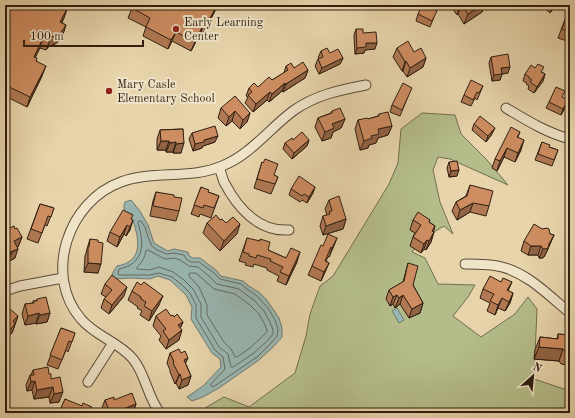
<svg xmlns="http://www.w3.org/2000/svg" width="575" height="418" viewBox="0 0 575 418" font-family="'Old Standard TT',serif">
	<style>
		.green { fill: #b4bd8a; stroke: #726e4e }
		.water { fill: #99b7b2; stroke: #6f7a72 }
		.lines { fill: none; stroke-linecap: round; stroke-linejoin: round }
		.shore { stroke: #646a62; stroke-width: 1 }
		.street-casing { stroke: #5d4c38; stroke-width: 11 }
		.street { stroke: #efe3c8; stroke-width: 9 }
		.wall { fill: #b07953; stroke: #2f1e11 }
		.shaded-wall { fill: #906344; stroke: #2f1e11 }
		.building { fill: #cd8d61; stroke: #2f1e11 }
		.poi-dot { fill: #8f2418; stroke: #efe3c8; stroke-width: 1.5 }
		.labels { text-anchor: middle; stroke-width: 4; stroke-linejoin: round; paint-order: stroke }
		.poi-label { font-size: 12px; fill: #2f1e11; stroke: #efe3c8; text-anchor: start }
	</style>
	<rect width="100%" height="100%" fill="#e7d4ab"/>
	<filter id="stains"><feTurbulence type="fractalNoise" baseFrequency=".005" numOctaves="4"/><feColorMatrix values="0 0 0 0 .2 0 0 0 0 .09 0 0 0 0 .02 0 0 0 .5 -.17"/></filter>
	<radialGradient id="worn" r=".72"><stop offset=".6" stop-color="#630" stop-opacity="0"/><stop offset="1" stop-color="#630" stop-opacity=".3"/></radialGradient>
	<!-- green -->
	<path class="green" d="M422,113L455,115L461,134L487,160L508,185L450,159L438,157L433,170L440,202L453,234L444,226L422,239L412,252L425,258L438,284L475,285L468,297L453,316L481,337L515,314L528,297L537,309L534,379L570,391V413H201L205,408L224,397L249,407L295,373L306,336L310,314L320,286L333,276L389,184L398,163L401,129Z"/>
	<!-- water -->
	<path class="water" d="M131,200L140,211L148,225L154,243L159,246L168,251L174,249L188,252L189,256L193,258H200L216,270L221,276L243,281L249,286L260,293L266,299L271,306L279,318L282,328V337L274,346L259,360L219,388L203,397L192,401L187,397L203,386L221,367L220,359L212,353L191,319L192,307L186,295L170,280L158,276L150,279L130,278L115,279L112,274L117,266C134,263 140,253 137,236C136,231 135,226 133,221C129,213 121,212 125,202Z
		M397,308L404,320L399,323L392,311Z"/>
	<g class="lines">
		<!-- shore -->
		<path class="shore" d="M139,221H141L145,227L148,237L152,246L157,250L167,254L174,253L184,255L186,259L191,262H199L214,273L220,279L241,284L247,289L257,296L268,308L275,320L278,329L277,336L271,343L257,357L213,387L211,386V384L225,369L223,357L215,350L196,318V305L190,293L181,284L172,277L159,273L150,275H119L118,274L119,269C144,264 145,244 138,223Z
			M148,250L165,259L174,258L180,260L189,266L198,267L210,277L217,284L239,289L244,293L254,300L264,311L270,322L273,330V334L268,340L254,353L233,367H231L228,354L219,347L201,317V304L193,289L184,280L173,272L159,267L149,270L137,269V267C142,263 145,257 146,251Z
			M191,273H196L214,289L235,294L250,305L259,314L265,325L267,330V332L250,348L237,357H235L231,349L224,342L207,315V306L205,300L199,287L189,276V274Z"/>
		<defs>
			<path id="street" d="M506,108C526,120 547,133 570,139
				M219,167C221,172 222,177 224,182C237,207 258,232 289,230
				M465,264C476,264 491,264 502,267C529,274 549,296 570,313
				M5,291L20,286L63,278
				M88,382L113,343
				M160,413C147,396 146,375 133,359C119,342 95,336 81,319C43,275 68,201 121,182C153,170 189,180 222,166C250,155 269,129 293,111C315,95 340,90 366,85"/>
		</defs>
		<!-- street casing -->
		<use href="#street" class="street-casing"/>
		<!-- street -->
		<use href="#street" class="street"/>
	</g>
	<!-- wall -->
	<path class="wall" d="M5,5L67,9L62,23L66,25L63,34L59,41L55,44L48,47L46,50L40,48L35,57L42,76L27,107L5,96Z
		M218,5L203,34L201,32L191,51L172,41L168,49L143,36L146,27L128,18L132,8Z
		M453,5H485L482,12L464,24L458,14L457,15L452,8Z
		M541,5H556L550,13Z
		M429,7L434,17L430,27L416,21L418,14Z
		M567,14L570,15V36H569L567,41L558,38Z
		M356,29L363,33L375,49L365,50L364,53L355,54L354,35Z
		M397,48L414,52L426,58L423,67L407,77L403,71H402L393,57Z
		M321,51L343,58L340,64L319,74L315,66L318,59H319L318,58Z
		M491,57L508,73L502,74L500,80L492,81L489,63Z
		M286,66L308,70L305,78L283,92L282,91L269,102L267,100L253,112L245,103L248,97L246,96L249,88L258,87L272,80L284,73Z
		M535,68L545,74L543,81L534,93L528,89L529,86L526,84L527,83L523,81L525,74Z
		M483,86L477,100L475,98L471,106L461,102L464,95Z
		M409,94L400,116L390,112L392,105Z
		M562,97L566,106L561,115L546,108L549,102Z
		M221,108L250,113L247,122L240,129L232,121L226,126L218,118Z
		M332,111L345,119L341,128L333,132L331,138L322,141L315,127L318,118L331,113Z
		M379,114L392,126L388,135L378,138L376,143L369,145L368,148L360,150L355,129L358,120L368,119L378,116Z
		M474,124L492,134L486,142L472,130Z
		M183,129L181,153H173V152H166V150H157V139L160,130Z
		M520,132L518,137L521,150L515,162L504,157L497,171L492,168L495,159Z
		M192,133L215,142L203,146L202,148L193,151L189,139Z
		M293,140H309L307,146L292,159L283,149L285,143Z
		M542,142L549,147L558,150L552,166L535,160Z
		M570,155V175L566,174L568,160Z
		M262,162L274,175L278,177L271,194L254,188Z
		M449,162L457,176L449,177L447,168Z
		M470,185L489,206L486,216L470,212L457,220L452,211L456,202L466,196Z
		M201,187L208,192L219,196L211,218L200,214L199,217L191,214Z
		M315,187L313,193L307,203L302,200L300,202L289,195L291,189Z
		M156,192L174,197L179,211L176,221L150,216L153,201Z
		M329,200L346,219L343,229L323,235L320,226L323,216L327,215L325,209Z
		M40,204L54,208L47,226L45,225L38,243L27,239Z
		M131,219L130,230L126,236L124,234L117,247L107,241L110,232Z
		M220,220L226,223L237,234L220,251L203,233L207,223Z
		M413,220H430L429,222L435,226L431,242L426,250L424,249L421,253L410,246L413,237L415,233L410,230Z
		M15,229L22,237L18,247H17L15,258L8,262V261L5,262V230Z
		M550,234L554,235L550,244L547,251L544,257L542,258H539L538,255H528L521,251L524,241Z
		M247,238L268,250L286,258L297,262L286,285L277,281L279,276L267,270V268L254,264L253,267L245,265L246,263L239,261Z
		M337,238L329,257H328L326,261L329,263L321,281L308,275L312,266L323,246Z
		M90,239L98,273L84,272L85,256L86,253L87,249Z
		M408,263L413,285L423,303L420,313L409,318L400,304L395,308L393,304L390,306L386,299L389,290L403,282Z
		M501,282H512L508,291L513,293L510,303L505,311L498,308L495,315L487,311L490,303L480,298L483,289Z
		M105,284L124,296L109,314L101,308L104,299L106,297L101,294Z
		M141,285L156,292L159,305L149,321L140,315L142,311L137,308L138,307L128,300L132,291Z
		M37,299L50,313L47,322L36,324V323L25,325L22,314L25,304L33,303V301H36Z
		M5,312L18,316L12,333L6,339L5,338Z
		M156,316L174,317L183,322L180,328L179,340L166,349L159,340L161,336L153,326Z
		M61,328L75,333L68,352L66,350L58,369L47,365Z
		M558,334L570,335V383L569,382V373L568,371V365L561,364L559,361L534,359L535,350L540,337L557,339Z
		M170,353L186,364L191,376L188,385L179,389L176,383L175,384L170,372V370L167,363Z
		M33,370L49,374L51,379L59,402L50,403L49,397L34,399L32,390L27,391L26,385L30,375H31Z
		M65,399L89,413H60Z
		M105,400L136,404L133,413H103L101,410Z"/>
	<!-- shaded-wall -->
	<path class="shaded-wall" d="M217,5H218L203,34L207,24Z
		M462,5L458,14L457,15L460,6Z
		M482,5H485L482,12L464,24L468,14Z
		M553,5H556L550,13Z
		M67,9L64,18L57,31L60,22Z
		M204,23L201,32L191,51L195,42Z
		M66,25L63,34L59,41L55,44L48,47L46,50L51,37Z
		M176,32L172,41L168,49L171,40Z
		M43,38L40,48L31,66L34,57Z
		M366,43H377L375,49L365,50L364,53L355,54L357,48Z
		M343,58L340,64L319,74L322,68Z
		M426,58L423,67L407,77L410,68Z
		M406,61L403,71H402L405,62Z
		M46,66L42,76L27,107L30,97Z
		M510,67L508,73L502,74L500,80L492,81L494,75L501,68Z
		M308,70L305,78L283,92L286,84Z
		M545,74L543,81L534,93L537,87Z
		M285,83L282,91L269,102L272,94Z
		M270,92L267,100L253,112L256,104Z
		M568,100L566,106L561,115L563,109Z
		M235,111L232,121L226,126L229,117Z
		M250,113L247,122L240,129L243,120Z
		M345,119L341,128L333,132L331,138L322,141L325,132L332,124Z
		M392,126L388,135L378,138L376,143L369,145L368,148L360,150L364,141L371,136L378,129Z
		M495,128L492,134L486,142L488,136Z
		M218,136L215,142L203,146L202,148L193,151L195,144L204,140Z
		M309,140L307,146L292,159L294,153Z
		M524,140L521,150L515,162L518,153Z
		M161,141H169L166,150H157Z
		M176,142L173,152H166L170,143Z
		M184,143L181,153H173L176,144Z
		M507,148L504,157L497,171L500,161Z
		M459,170L457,176L449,177L451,171Z
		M315,187L313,193L307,203L309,197Z
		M473,203L470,212L457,220L460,210Z
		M346,219L343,229L323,235L326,226Z
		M133,220L130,230L126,236L130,227Z
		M240,224L237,234L220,251L224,241Z
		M127,225L124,234L117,247L120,237Z
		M434,232L431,242L426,250L429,241Z
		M554,235L550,244L547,251L544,257L542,258H539L543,249L549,244Z
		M22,237L18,247L11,250L14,241Z
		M337,238L333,248L329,257L332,248Z
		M427,240L424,249L421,253L424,244Z
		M531,246H541L538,255H528Z
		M18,249L15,258L8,262L12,252Z
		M11,251L8,261L5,262V254Z
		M300,252L297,262L286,285L289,276Z
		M88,263L101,264L98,273L84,272Z
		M329,263L321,281L324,272Z
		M127,287L124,296L109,314L112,305Z
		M513,293L510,303L505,311Z
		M397,295L393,304L390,306L393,297Z
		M403,295L400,304L395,308L399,298Z
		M163,296L159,305L149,321L152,311Z
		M502,298L498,308L495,315L498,305Z
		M423,303L420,313L409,318L412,309Z
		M39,313L36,323L25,325L28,316Z
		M50,313L47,322L36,324L40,315Z
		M18,316L12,333L6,339L13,321Z
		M183,322L179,331L178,325Z
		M182,330L179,340L166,349L169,340Z
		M539,347L563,349L559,361L534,359Z
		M188,358L184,367V360Z
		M180,374L176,383L175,384L179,375Z
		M191,376L188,385L179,389L182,380Z
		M35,381L32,390L27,391L31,382Z
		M53,387L49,397L34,399L37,390Z
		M63,392L59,402L50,403L54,394Z
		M136,404L133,413H113Z"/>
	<!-- building -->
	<path class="building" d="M5,5H60L67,9L60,22L66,25L62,31L58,35L51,37L49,41L43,38L34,57L37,58L36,61L46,66L30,97L5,85Z
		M133,5H217L207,24L204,23L195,42L176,32L171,40L146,27L150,18L132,8Z
		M422,5H429V7L437,11L432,21L418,14Z
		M462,5H482L468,14Z
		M567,14L570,15V32L562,29Z
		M356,29H363V33L376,32L377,43H366V47L357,48Z
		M408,41L414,52L421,48L426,58L410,68L406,61L405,62L397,48Z
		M327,48L330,53L338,49L343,58L322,68L318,59L323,57L321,51Z
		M508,54L510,67L501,68L502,74L494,75L491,57Z
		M303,62L308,70L286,84L285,83L272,94L270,92L256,104L248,95L252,92L249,88L254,83L258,87L269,77L272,80L288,70L286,66L291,63L294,68Z
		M538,64L544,67L541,72L545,74L537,87L530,82L532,80L529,78V77L525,74L531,65L535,68Z
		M471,80L483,86L479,93L477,92L473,100L464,95Z
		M403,83L412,88L402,110L392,105Z
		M556,87L565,91L562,97L568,100L563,109L549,102Z
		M235,96L250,113L243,120L235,111L229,117L221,108Z
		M340,108L345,119L332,124L334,128L325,132L318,118L332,113V111Z
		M388,112L392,126L378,129L379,134L371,136L372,138L364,141L358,120L367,118L368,119L379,116V114Z
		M480,116L495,128L488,136L474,124Z
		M215,126L218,136L204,140V142L195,144L192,133Z
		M511,127L520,132L517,137L524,140L518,153L507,148L500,161L495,159Z
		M183,129L184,143L176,144V142L170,143L169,141H161L160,130Z
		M302,132L309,140L294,153L285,143L292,138L293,140Z
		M542,142L550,145L549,147L558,150L554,160L538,154Z
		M265,159L278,164L274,175L278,177L275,184L257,179L262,162L263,163Z
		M457,161L459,170L451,171L449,162Z
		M299,176L315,187L309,197L304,194L302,196L291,189Z
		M470,185L493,191L489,206L473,203L460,210L456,202L467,196Z
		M201,187L209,190L208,192L219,196L214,208L204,205L203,208L194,205Z
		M156,192L174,195V197L182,198L179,211L153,206Z
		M339,196L346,219L326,226L323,216L330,214L329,212L332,211L329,200Z
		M40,204L54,208L51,217L48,216L42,233L31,229Z
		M123,210L133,215L131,219L133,220L130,227L127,225L120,237L110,232Z
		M418,212L430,220L429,222L435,226L432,231L434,232L429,241L427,240L424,244L413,237L421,225L413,220Z
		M216,215L220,220L222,219L226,223L233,217L240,224L224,241L207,223Z
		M534,224L542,229L547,228L549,229L550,234L554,235L549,244L548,248L545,249H543L541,246H531L524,241Z
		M14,226L15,229L17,228L22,237L14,241L18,249L5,254V237L7,236L5,233V230Z
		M328,234L337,238L332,248L331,247L325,261L329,263L324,272L312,266L321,245L323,246Z
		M247,238L260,241V239L270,242L268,250L286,258L291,248L300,252L289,276L280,272L283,267L270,261L271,259L257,255L256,258L249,256V254L243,252Z
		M90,239L98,240V242L103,243L101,264L88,263V247H89Z
		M408,263L418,266L413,285L423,303L412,309L403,295L399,298L397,295L393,297L389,290L404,281Z
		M112,275L127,287L112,305L104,299L112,290L105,284Z
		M490,276L501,282L503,278L512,282L507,290L513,293L509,302L502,298L498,305L490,301L494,294L483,289Z
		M137,282L141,285L144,282L163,296L152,311L144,306L146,302L141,299V297L132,291Z
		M46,297L50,313L40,315L39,313L28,316L25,304L34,303L33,301H37V299Z
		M9,308L18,316L13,321L15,324L10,330L7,327L5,329V312Z
		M166,309L171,316L173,315L174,317L177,314L183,322L178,325L182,330L169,340L163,331L166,329L156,316Z
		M61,328L75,333L72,342L69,341L62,360L50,355Z
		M558,334L570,335V352L565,351L563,349L539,347L540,337L558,339Z
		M179,349L181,353L185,351L188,358L184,360L191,376L182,380L180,374L179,375L173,363L174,362L170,353Z
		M48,367L49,374H51V379L60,377L63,392L54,394L53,387L37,390L35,381L31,382L30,375H34L33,370Z
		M132,393L136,404L113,413H110L105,400L114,397V400Z
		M65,399L82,406L83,403L92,407L89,413H67L60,410Z"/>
	<!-- markers -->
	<g class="poi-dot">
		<circle cx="176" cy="29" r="4"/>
		<circle cx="109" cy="91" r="4"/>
	</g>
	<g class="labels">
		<!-- poi labels -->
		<g class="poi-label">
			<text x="184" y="26">Early Learning<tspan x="184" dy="14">Center</tspan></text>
			<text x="117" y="88">Mary Casle<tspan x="117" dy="14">Elementary School</tspan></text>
		</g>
	</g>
	<!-- margin -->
	<rect width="575" height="418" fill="none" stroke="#e7d4ab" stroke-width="20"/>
	<rect x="6" y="6" width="563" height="406" fill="none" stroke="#2f1e11" stroke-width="2"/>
	<rect x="10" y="10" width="555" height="398" fill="none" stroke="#2f1e11"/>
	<!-- north arrow -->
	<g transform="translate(533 376) rotate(27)" stroke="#efe3c8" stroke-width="3" paint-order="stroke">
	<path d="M0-3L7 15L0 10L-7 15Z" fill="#2f1e11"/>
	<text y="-6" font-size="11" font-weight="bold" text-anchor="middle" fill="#2f1e11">N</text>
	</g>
	<!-- scale -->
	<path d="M24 40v6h119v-6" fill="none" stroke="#2f1e11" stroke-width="2"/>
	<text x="30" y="40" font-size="12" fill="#2f1e11" stroke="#efe3c8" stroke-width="3" paint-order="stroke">100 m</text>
	<rect width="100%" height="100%" filter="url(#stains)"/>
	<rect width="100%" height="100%" fill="url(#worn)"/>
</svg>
